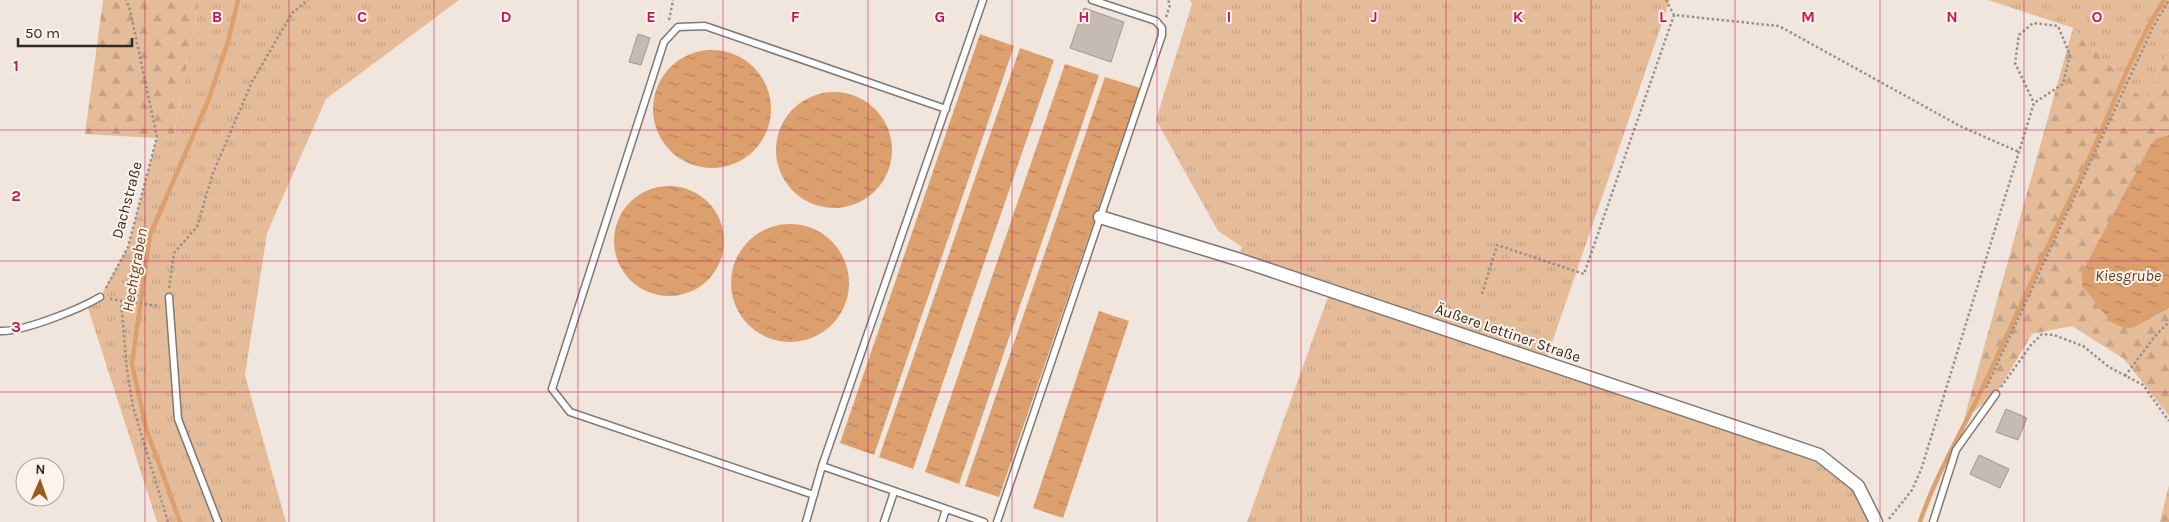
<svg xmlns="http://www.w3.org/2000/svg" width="2169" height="522" viewBox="0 0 2169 522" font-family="Karla,sans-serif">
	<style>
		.grass { fill: url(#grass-tufts) }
		.forest { fill: url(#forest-firs) }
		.water { fill: url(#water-ripples) }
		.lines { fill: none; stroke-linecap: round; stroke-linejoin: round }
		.stream { stroke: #dca06e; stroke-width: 4.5 }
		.building { fill: #c5bbb3; stroke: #a1978f }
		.service-casing { stroke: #817870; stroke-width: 9 }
		.minor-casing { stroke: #817870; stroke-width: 15 }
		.path { stroke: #989089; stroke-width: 2.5; stroke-dasharray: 2.5 2.5; stroke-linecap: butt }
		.service { stroke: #fff; stroke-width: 6 }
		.minor { stroke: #fff; stroke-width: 12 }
		.grid { fill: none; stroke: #c2185b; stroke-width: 1; stroke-opacity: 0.55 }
		.labels { text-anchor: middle; stroke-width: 4; stroke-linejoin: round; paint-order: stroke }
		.street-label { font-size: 15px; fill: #2d2925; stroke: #fef3ea }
		.water-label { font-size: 16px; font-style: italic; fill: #663d18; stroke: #fef3ea }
		.grid-label { font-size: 16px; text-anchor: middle; font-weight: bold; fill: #c2185b; stroke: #fef3ea; stroke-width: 4; stroke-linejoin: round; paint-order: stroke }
	</style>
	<defs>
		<pattern id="grass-tufts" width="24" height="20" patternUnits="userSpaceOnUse" patternTransform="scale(1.25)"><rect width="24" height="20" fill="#e5bc9a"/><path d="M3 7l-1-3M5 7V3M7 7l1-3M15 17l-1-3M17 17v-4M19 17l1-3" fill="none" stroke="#c5a285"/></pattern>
		<pattern id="forest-firs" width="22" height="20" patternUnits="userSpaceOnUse" patternTransform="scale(1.25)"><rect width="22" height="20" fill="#e5bc9a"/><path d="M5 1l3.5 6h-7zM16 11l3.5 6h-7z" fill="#c5a285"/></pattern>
		<pattern id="water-ripples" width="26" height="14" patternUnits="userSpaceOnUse" patternTransform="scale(1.25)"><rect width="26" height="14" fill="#dca06e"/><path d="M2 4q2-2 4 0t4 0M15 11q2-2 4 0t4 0" fill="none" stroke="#b3825a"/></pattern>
	</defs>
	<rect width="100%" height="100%" fill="#f1e6dd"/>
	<!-- grass -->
	<path class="grass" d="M199,0H459L326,99L267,233L245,375L286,522H157L87,305L100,297L128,247L157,137L173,139Z
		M1190,0H1670L1546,360L1814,457L1850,482L1870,522H1247L1328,297L1241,267L1237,259L1242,247L1218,231L1156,120L1192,4Z
		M1988,0H2169V49L2145,103L2073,28Z"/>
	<!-- forest -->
	<path class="forest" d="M103,0H199L173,139L85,134Z
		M2073,28L2145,102L2169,49V135L2157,138L2112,323L2126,329L2135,327L2169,308V416L2124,359L2072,326L2032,334L1996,394L1964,419Z
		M2169,485V522H2160Z"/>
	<!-- water -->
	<path class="water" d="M980,34L1014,46L874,455L840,443Z
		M1020,48L1054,60L913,469L879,457Z
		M653 109a59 59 0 1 1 118 0a59 59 0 1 1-118 0Z
		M1065,64L1099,75L959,484L925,472Z
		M1105,77L1140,88L999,497L965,486Z
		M776 150a58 58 0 1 1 116 0a58 58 0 1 1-116 0Z
		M2169,135V308L2135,327L2126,329L2112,323L2082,286V272L2151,144L2157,138Z
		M614 241a55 55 0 1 1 110 0a55 55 0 1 1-110 0Z
		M731 283a59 59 0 1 1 118 0a59 59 0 1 1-118 0Z
		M1099,311L1129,321L1063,518L1033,508Z"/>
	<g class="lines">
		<!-- stream -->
		<path class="stream" d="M180,522L146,428L132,364L150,235L208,101L228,42L238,0
			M1920,522C1936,474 1963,430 1984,385C2016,316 2047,247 2080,178C2109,119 2129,55 2164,0"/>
	</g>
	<!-- building -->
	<path class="building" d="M1084,8L1124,22L1111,62L1070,48Z
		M638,34L650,38L641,65L629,62Z
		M2006,409L2027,418L2018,440L1996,432Z
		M1979,455L2009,469L2000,488L1970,474Z"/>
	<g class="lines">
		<defs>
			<path id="service" d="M169,297L178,419L218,522
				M0,331C23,332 80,309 100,297
				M822,466L984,522
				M814,495L570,412L552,389L664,42L678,27L705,26L946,109
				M806,522L822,466L983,0
				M884,522L894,492
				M942,522L946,509
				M997,522L1162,35V28L1156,21L1092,0
				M1933,522L1956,450L1996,394"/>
			<path id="minor" d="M1100,217L1237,259L1819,455L1858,486L1876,522"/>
		</defs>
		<!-- service casing -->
		<use href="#service" class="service-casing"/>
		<!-- minor casing -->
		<use href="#minor" class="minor-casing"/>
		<!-- path -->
		<path class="path" d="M1666,0L1674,15
			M1166,17L1170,5L1168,0
			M669,20L673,0
			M106,288L128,247L157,137L130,10L126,0
			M169,288L174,253L197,227L213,173L252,82L292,13L308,0
			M1482,294L1497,245L1584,274L1674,15L1779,26L1960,126L2019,152
			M110,299L159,306
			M121,300L127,370L133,407L168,522
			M2125,376L2156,335L2169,322
			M2001,387L2031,345L2042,334L2054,335L2083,346L2109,367L2143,385L2169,421
			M1986,388L2153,27L2169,0
			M1889,519L1912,490L1921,470L2034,103L2063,84L2070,55L2058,26L2033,23L2019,35L2015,63L2034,103"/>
		<!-- service -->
		<use href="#service" class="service"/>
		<!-- minor -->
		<use href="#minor" class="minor"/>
	</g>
	<!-- grid -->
	<path class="grid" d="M145,0V522M289,0V522M434,0V522M578,0V522M723,0V522M868,0V522M1012,0V522M1157,0V522M1301,0V522M1446,0V522M1591,0V522M1735,0V522M1880,0V522M2024,0V522M0,130H2169M0,261H2169M0,392H2169"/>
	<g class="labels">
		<!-- street labels -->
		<g class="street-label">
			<text transform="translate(127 200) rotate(-75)" y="5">Dachstraße</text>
			<text transform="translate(1508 333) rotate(19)" y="5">Äußere Lettiner Straße</text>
		</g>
		<!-- water labels -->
		<g class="water-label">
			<text transform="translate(134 270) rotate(-80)" y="6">Hechtgraben</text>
			<text x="2128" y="281">Kiesgrube</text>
		</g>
	</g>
	<g class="grid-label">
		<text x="217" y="22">B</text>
		<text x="362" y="22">C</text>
		<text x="506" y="22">D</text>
		<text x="651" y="22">E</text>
		<text x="795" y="22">F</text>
		<text x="940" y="22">G</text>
		<text x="1084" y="22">H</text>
		<text x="1229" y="22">I</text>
		<text x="1374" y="22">J</text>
		<text x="1518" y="22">K</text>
		<text x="1663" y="22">L</text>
		<text x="1808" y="22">M</text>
		<text x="1952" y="22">N</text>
		<text x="2097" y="22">O</text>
		<text x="16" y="71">1</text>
		<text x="16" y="201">2</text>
		<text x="16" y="332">3</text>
	</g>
	<!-- north arrow -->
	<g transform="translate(40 482) rotate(2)"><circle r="24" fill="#fef3ea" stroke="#aaa29b"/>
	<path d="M0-4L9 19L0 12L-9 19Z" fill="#985b1f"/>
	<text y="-8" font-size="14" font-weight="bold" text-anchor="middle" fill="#2d2925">N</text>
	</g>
	<!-- scale -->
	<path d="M18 38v8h114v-8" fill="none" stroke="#2d2925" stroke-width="2.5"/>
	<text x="25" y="38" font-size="15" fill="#2d2925" stroke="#fef3ea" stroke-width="4" paint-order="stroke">50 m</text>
</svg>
